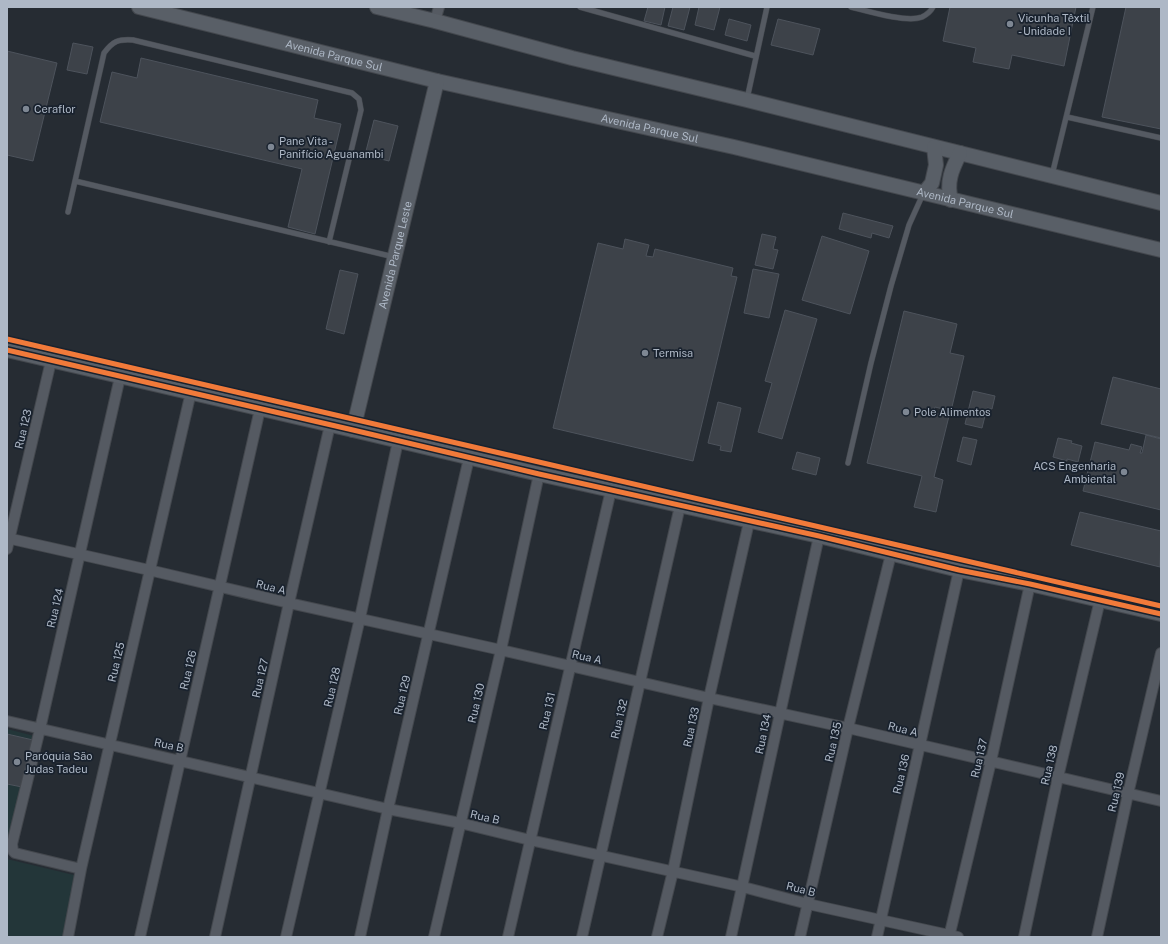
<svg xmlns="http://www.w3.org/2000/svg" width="1168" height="944" viewBox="0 0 1168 944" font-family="'Public Sans',sans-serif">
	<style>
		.green { fill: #233639 }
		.building { fill: #3d4249; stroke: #4d535c }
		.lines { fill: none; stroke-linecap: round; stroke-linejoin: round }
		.lane-casing { stroke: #44484e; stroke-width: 6 }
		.street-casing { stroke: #44484e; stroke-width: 12 }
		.secondary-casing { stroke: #44484e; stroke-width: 16 }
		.lane { stroke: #555a62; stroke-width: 5 }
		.street { stroke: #555a62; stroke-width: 10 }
		.secondary { stroke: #595f67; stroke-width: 14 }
		.cycleway-casing { stroke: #19222e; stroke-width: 8 }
		.cycleway { stroke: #f17a3a; stroke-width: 5 }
		.poi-dot { fill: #7e8793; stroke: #19222e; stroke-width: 1.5 }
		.labels { text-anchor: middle; stroke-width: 3.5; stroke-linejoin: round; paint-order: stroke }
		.poi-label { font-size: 11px; fill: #aeb8c6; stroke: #19222e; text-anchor: start }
		.street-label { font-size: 11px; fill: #aeb8c6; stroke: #19222e }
	</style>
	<rect width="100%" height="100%" fill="#262c33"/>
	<!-- green -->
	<path class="green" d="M7,729L34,736L7,846Z
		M7,859L78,876L63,937H7Z"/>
	<!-- building -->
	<path class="building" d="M648,7H665L661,25L644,21Z
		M673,7H690L684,30L668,26Z
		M699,7H720L714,30L695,25Z
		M950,7H1076L1064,66L1012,55L1009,69L973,62L976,48L943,41Z
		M1126,7H1161V129L1102,117Z
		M729,19L751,25L747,41L725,35Z
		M778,19L820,29L813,55L771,45Z
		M73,43L93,47L87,74L67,70Z
		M7,51L57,63L33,161L7,155Z
		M141,58L318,100L314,118L341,124L315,234L288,227L302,169L100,122L112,72L137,78Z
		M374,120L398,126L389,161L365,155Z
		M843,213L893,226L889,238L872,233L871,238L839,229Z
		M762,234L776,237L773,249L778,250L773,269L755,265Z
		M822,236L869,251L850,314L802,300Z
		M625,239L649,245L646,256L653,257L655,249L733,268L731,276L737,277L693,461L553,428L598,243L623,249Z
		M753,269L779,274L769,318L744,313Z
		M340,270L358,274L344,334L326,329Z
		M785,310L817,319L782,439L758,432L772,383L765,381Z
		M904,311L957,324L950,353L964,356L951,411L935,407L933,413L949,416L934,477L943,480L936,512L914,507L922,476L867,463Z
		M1113,377L1161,389V438L1101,424Z
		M973,391L995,396L992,409L987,408L982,428L965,424Z
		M718,402L741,408L731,452L720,450L721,446L708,443Z
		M1146,435L1161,439V510L1083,491L1095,442L1129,450L1131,444L1142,447L1140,453H1142Z
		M963,437L977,440L971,465L957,461Z
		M1058,438L1072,441L1071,443L1082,446L1078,462L1067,459V461L1053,457Z
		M797,452L820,458L816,475L792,469Z
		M1080,512L1161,531L1160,567L1071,545Z
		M7,734L33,740L22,787L7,784Z"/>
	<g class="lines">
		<defs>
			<path id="lane" d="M580,7L755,56
				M851,7C867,11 907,23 922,17C926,15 931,11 933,7
				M747,99L767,7
				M1067,117L1161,138
				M1052,175L1093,7
				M75,181L394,257
				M68,212L104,53C113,41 118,39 133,40L352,93L359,99L361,110L329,242
				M848,463L871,363L891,286L909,225L923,194"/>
			<path id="street" d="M435,21L439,7
				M7,538L149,570L289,603L501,650L709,698L848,728L1161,801
				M7,549L51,361
				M7,721L388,809L460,823L530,840L743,887L808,904L958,937
				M81,869L15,853L13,851L12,844L40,729L120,377
				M68,937L81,869L191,392
				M140,937L260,409
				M215,937L289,603L330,425
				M286,937L360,618L398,441
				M360,937L388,809L469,458
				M434,937L501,650L539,474
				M508,937L611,490
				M582,937L680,506
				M657,937L673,871L709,698L749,522
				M731,937L819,536
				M800,937L848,728L891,554
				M877,937L959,570
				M949,937L991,761L1030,584
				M1024,937L1058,777L1100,600
				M1097,937L1128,794L1161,653"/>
			<g id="secondary">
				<path id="s1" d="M139,7L437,81L734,147L1161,250"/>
				<path d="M377,7L435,21L572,58L747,100L1161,203"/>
				<path d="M924,193L932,183L936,165L934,147"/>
				<path d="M951,200C946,182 952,169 960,153"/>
				<path d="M7,350L353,430L539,474L819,536L959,570L1030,584L1161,614"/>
				<path id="s2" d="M353,430L437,81"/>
			</g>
		</defs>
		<!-- lane casing -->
		<use href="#lane" class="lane-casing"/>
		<!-- street casing -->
		<use href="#street" class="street-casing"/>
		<!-- secondary casing -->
		<use href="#secondary" class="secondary-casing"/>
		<!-- lane -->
		<use href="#lane" class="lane"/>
		<!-- street -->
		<use href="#street" class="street"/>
		<!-- secondary -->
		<use href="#secondary" class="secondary"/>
		<defs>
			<path id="cycleway" d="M7,339L1161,606
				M7,350L353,430L539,474L819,536L959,570L1030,584L1161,614"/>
		</defs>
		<!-- cycleway casing -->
		<use href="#cycleway" class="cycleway-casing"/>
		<!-- cycleway -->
		<use href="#cycleway" class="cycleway"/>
	</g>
	<!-- markers -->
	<g class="poi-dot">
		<circle cx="1010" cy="24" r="4"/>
		<circle cx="26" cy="109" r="4"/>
		<circle cx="271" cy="147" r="4"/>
		<circle cx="645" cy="353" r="4"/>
		<circle cx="906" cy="412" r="4"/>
		<circle cx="1124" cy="472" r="4"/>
		<circle cx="17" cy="762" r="4"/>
	</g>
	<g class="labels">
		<!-- poi labels -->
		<g class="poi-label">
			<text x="1018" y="22">Vicunha Têxtil<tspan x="1018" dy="13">- Unidade I</tspan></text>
			<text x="34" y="113">Ceraflor</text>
			<text x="279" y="145">Pane Vita -<tspan x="279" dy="13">Panifício Aguanambi</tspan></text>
			<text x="653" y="357">Termisa</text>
			<text x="914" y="416">Pole Alimentos</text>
			<text x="1116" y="470" text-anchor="end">ACS Engenharia<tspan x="1116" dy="13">Ambiental</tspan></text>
			<text x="25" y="760">Paróquia São<tspan x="25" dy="13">Judas Tadeu</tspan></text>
		</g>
		<!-- street labels -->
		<g class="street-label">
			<text dy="4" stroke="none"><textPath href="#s1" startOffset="201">Avenida Parque Sul</textPath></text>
			<text dy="4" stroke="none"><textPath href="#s1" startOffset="525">Avenida Parque Sul</textPath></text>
			<text dy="4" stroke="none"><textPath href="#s1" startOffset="849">Avenida Parque Sul</textPath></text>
			<text dy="4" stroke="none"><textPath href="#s2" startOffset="180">Avenida Parque Leste</textPath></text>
			<text transform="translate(23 429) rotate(-77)" y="4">Rua 123</text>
			<text transform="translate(271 587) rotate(14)" y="4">Rua A</text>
			<text transform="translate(55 608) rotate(-77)" y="4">Rua 124</text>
			<text transform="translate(587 657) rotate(13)" y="4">Rua A</text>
			<text transform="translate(116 662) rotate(-77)" y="4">Rua 125</text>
			<text transform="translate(188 670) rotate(-77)" y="4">Rua 126</text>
			<text transform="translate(260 678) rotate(-77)" y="4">Rua 127</text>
			<text transform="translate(332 687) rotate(-77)" y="4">Rua 128</text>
			<text transform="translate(402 695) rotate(-77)" y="4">Rua 129</text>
			<text transform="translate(476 703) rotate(-77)" y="4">Rua 130</text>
			<text transform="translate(547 711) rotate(-77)" y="4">Rua 131</text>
			<text transform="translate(619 719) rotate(-77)" y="4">Rua 132</text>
			<text transform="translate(691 727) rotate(-78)" y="4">Rua 133</text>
			<text transform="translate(903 729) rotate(14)" y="4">Rua A</text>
			<text transform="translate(763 734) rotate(-78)" y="4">Rua 134</text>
			<text transform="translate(833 742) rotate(-77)" y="4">Rua 135</text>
			<text transform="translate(169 745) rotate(12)" y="4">Rua B</text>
			<text transform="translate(979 758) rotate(-77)" y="4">Rua 137</text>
			<text transform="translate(1049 765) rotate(-77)" y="4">Rua 138</text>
			<text transform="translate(901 774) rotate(-77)" y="4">Rua 136</text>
			<text transform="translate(1116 792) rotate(-77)" y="4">Rua 139</text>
			<text transform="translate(485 817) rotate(13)" y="4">Rua B</text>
			<text transform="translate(801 889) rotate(14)" y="4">Rua B</text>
		</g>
	</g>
	<!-- border -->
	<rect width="1168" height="944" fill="none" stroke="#aeb8c6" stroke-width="16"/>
</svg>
